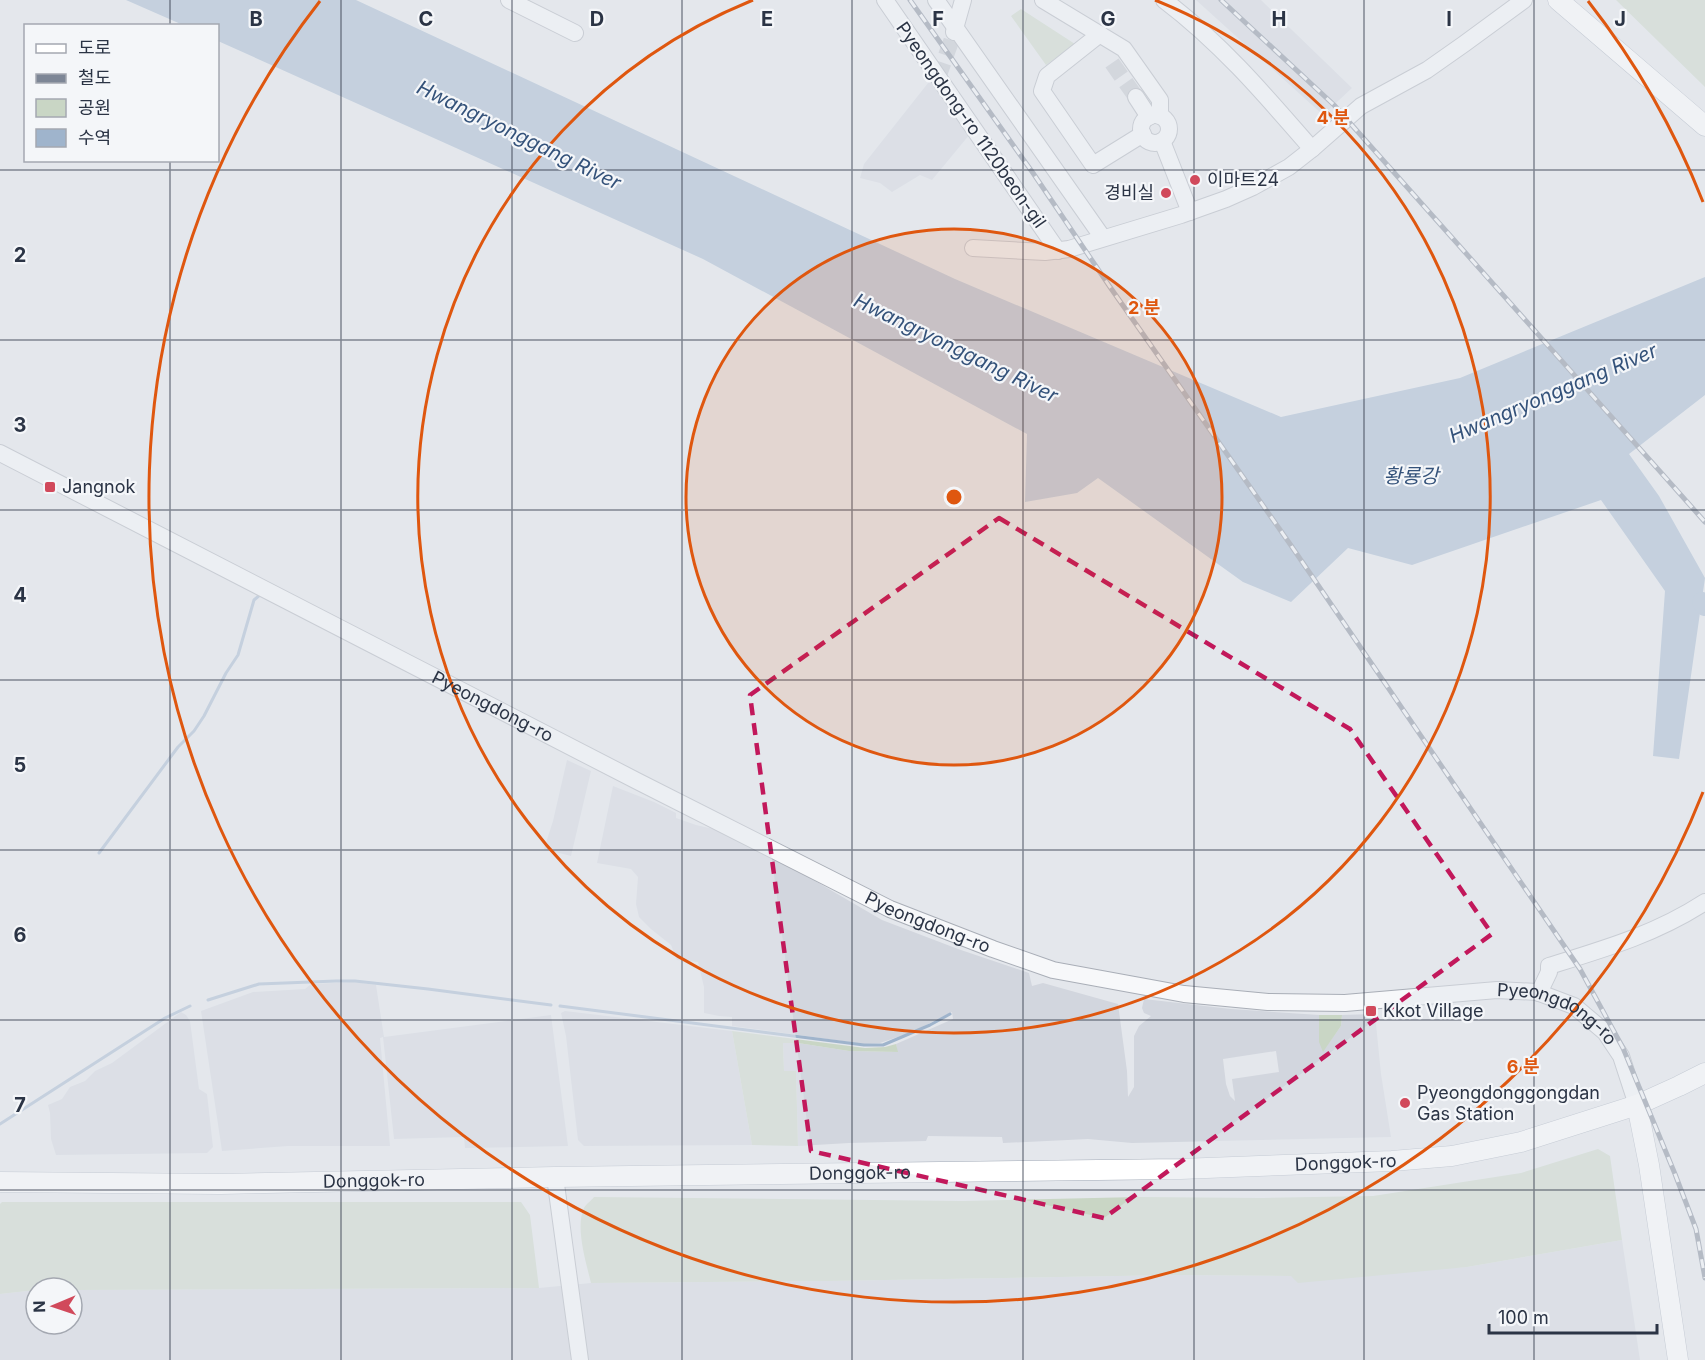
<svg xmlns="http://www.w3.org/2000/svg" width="1705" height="1360" viewBox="0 0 1705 1360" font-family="Inter,'Noto Sans KR',sans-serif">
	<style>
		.built { fill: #d2d6de; fill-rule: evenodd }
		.green { fill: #c9d6c5 }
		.water { fill: #9fb4cc }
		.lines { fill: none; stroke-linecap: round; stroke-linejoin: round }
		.stream { stroke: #9fb4cc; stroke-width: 3 }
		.river { stroke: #9fb4cc; stroke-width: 20 }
		.minor-tunnel { stroke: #bfc3cb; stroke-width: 16; stroke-dasharray: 16 8; stroke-linecap: butt }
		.minor-casing { stroke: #a9aeb7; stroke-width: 18 }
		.major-casing { stroke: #a3abb8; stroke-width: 21 }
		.minor { stroke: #f7f8fa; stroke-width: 16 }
		.major { stroke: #fff; stroke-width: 20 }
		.rail-casing { stroke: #7d8696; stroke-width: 5 }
		.rail { stroke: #f4f6f9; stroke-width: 3; stroke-dasharray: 9; stroke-linecap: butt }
		.marked { fill: none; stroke: #c2185b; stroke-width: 4.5; stroke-dasharray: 12 8; stroke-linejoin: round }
		.grid { fill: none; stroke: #2b3445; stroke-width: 1.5; stroke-opacity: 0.55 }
		.ring { fill: none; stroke: #df570f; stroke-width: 3 }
		.poi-dot { fill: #d1495b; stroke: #f4f6f9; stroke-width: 2 }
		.labels { text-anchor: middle; stroke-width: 4.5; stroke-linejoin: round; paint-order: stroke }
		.street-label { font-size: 18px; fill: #2b3445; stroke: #f4f6f9 }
		.poi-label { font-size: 18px; fill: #2b3445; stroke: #f4f6f9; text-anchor: start }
		.water-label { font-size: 20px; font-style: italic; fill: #34527a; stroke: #f4f6f9 }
		.grid-label { font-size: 20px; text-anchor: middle; font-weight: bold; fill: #2b3445; stroke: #f4f6f9; stroke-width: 4.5; stroke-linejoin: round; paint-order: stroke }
		.centre { fill: #df570f; stroke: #f4f6f9; stroke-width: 3 }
		.ring-label { font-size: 18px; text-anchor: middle; font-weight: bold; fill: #df570f; stroke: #f4f6f9; stroke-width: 4.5; stroke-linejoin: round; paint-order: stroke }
	</style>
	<rect width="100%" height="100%" fill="#e4e7ec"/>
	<!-- built -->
	<path class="built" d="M1196,0H1261L1352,88L1323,115Z
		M932,78L970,134L932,180L920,175L892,192L880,183L860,178L864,164Z
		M567,760L591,771L571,856L544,849L553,821Z
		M613,786L654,802L676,813V818L696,825L718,830L798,871L882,920L958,949L1029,973L1032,986L1043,983L1118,1004L1127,1071L1128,1097L1134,1087V1036L1139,1026L1151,1016L1144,1013L1142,1008L1144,999L1231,1009L1319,1015L1323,1051L1341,1026L1342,1015L1375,1014L1381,1074L1391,1137L1132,1143L1088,1139L1003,1143L1002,1137L928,1136L926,1141L849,1143L798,1146L796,1071H784L783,1043H798L849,1051L897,1052L896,1044L953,1019L952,1012L912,1032L880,1043L864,1044L732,1026V1017L719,1016L704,1013V987L698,962L677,960L671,945L651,929L639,917L636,904L638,877L631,869L597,863ZM1276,1051L1279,1072L1232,1079L1235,1101L1230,1096L1226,1084L1223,1059Z
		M354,982L376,985L384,1037L551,1015L568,1146L465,1148L464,1137L394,1139L383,1037L380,1038L390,1146H288L222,1151L201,1011L253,992L305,989L311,984Z
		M565,1011L732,1031L752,1145L584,1146L578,1140L566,1036L561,1013Z
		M181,1012L186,1015L190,1021L199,1089L207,1094L213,1147L207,1153L56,1155L51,1139L50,1113L48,1105L62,1099L70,1087L85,1081L95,1071L112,1063Z
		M1622,1240L1640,1360H0V1294L36,1290V1324H72V1290L539,1288L591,1283L827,1281L1175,1275L1291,1276L1467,1267Z"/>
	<!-- green -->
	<path class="green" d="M1616,0H1705V87Z
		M1021,9L1075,44L1046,65L1011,16Z
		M1319,1015H1342L1341,1026L1323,1052L1319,1042Z
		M732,1031L865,1048L885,1047L896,1044L898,1052L849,1051L798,1043H783L784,1071H796L798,1146L752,1145Z
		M1598,1149L1610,1156L1622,1240L1467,1267L1298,1283L1291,1276L1175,1275L827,1281L591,1283C586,1262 575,1227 584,1208C586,1204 591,1201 594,1197L963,1201L1138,1197L1263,1198L1373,1196L1521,1173Z
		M2,1202H521L530,1215L539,1288L72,1290V1288H36V1290L0,1294V1204Z"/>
	<!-- water -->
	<path class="water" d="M126,0H356L955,279L1281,417L1460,378L1705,277V395L1629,454L1659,496L1705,578L1679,759L1653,756L1665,591L1601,500L1412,565L1348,548L1291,602L1243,582L1098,478L1077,493L1025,502L1027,434L703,259L218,41V26L183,25Z"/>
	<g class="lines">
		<!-- stream -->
		<path class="stream" d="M99,853L178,747L194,731L204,716L226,673L238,655L254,600L261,594
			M208,1000L259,984L336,981H355L428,989L551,1005
			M560,1006L864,1045H883L930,1025L950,1014
			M0,1124L165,1018L190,1006"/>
		<!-- river -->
		<path class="river" d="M1702,602L1705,606"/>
		<!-- minor-tunnel -->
		<path class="minor-tunnel" d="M1112,63L1136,97
			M938,78L954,33"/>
		<defs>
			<g id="minor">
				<path d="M509,0L575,33"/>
				<path d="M885,0L1058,251"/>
				<path d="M936,0L1103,238"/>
				<path d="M1043,0L1124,49L1160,100V116"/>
				<path d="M1164,0C1221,43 1266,96 1312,149"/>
				<path d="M954,32L963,0"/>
				<path d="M1100,34L1047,76L1042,91L1093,165L1143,134"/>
				<path d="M1136,97L1149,117"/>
				<circle cx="1155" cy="129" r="14"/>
				<path d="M1162,141L1190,212"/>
				<path d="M973,248L1045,252L1069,249L1181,215L1226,199L1253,187L1289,167L1312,149L1361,106L1427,70L1464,44L1524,0"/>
				<path id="s1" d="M0,453L637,781L890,909L993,949L1053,970L1184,994L1268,1002L1345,1003L1497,990L1537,992L1574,1006L1605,1032L1621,1056L1637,1105"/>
				<path d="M1539,993L1549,972V966C1604,949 1656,934 1705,902"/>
				<path d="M555,1177L580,1360"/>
			</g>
			<g id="major">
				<path d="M1558,0L1705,126"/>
				<path d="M1637,1105L1649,1165L1678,1360"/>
				<path id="s2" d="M0,1182L220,1184L555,1177L1180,1169L1392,1161L1452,1156L1521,1142L1637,1105L1679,1086L1705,1073"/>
			</g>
		</defs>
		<!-- minor casing -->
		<use href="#minor" class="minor-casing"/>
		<!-- major casing -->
		<use href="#major" class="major-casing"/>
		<!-- minor -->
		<use href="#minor" class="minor"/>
		<!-- major -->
		<use href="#major" class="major"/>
		<defs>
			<path id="rail" d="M910,0L1033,173L1110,287L1290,544L1580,969L1623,1048L1675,1174L1696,1229L1705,1278
				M1221,0L1334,105L1705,522"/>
		</defs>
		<!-- rail casing -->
		<use href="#rail" class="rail-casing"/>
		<!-- rail -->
		<use href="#rail" class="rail"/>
	</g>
	<!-- marked area -->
	<path d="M0 0H1705V1360H0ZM999,518L1350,729L1492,934L1104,1218L811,1151L750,695Z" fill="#e4e7ec" fill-opacity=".55" fill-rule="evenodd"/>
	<path class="marked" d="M999,518L1350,729L1492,934L1104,1218L811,1151L750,695Z"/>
	<!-- grid -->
	<path class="grid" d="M170,0V26M341,0V1360M512,0V1360M682,0V1360M852,0V1360M1023,0V1360M1194,0V1360M1364,0V1360M1534,0V1360M170,160V1360M0,170H1705M0,340H1705M0,510H1705M0,680H1705M0,850H1705M0,1020H1705M0,1190H1705"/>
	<!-- distance rings -->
	<circle cx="954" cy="497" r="268" fill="#df570f" fill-opacity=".12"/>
	<g class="ring">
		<circle cx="954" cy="497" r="268"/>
		<path d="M1155 0A536 536 0 1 1 753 0"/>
		<path d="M1703 792A805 805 0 1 1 320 1M1588 1A805 805 0 0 1 1703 202"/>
	</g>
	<!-- markers -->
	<g class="poi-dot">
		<circle cx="1195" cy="180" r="6"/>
		<circle cx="1166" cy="193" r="6"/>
		<rect x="44" y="481" width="12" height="12" rx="3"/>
		<rect x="1365" y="1005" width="12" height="12" rx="3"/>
		<circle cx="1405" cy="1103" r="6"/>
	</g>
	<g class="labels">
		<!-- street labels -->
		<g class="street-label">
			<text transform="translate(971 125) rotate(55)" y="6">Pyeongdong-ro 1120beon-gil</text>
			<text dy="6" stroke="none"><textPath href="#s1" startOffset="554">Pyeongdong-ro</textPath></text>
			<text dy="6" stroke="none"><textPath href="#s1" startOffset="1040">Pyeongdong-ro</textPath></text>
			<text dy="6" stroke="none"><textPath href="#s1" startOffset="1688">Pyeongdong-ro</textPath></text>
			<text dy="6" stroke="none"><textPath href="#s2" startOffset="1346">Donggok-ro</textPath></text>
			<text dy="6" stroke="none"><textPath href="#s2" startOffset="860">Donggok-ro</textPath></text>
			<text dy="6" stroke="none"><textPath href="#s2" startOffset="374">Donggok-ro</textPath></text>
		</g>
		<!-- poi labels -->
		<g class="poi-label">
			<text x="1207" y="186">이마트24</text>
			<text x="1154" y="199" text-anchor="end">경비실</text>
			<text x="62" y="493">Jangnok</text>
			<text x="1383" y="1017">Kkot Village</text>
			<text x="1417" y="1099">Pyeongdonggongdan<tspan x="1417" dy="21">Gas Station</tspan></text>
		</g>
		<!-- water labels -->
		<g class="water-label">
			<text transform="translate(519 135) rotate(26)" y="7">Hwangryonggang River</text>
			<text transform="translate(956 348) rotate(26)" y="7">Hwangryonggang River</text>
			<text transform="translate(1553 393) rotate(-23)" y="7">Hwangryonggang River</text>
			<text x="1411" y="483">황룡강</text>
		</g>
	</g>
	<g class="grid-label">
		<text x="256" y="26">B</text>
		<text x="426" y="26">C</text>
		<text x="597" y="26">D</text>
		<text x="767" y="26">E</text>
		<text x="938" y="26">F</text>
		<text x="1108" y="26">G</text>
		<text x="1279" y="26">H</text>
		<text x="1449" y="26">I</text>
		<text x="1620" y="26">J</text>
		<text x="20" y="262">2</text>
		<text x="20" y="432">3</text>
		<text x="20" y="602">4</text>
		<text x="20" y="772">5</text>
		<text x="20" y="942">6</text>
		<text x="20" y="1112">7</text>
	</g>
	<circle cx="954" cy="497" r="9" class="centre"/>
	<g class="ring-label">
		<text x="1333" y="124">4 분</text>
		<text x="1144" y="314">2 분</text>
		<text x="1523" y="1073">6 분</text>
	</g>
	<!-- legend -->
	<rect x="24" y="24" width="195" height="138" fill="#f4f6f9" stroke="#a4a8b1" stroke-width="1.5"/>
	<rect x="36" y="44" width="30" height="9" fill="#ffffff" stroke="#a4a8b1" stroke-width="1.5"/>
	<text x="78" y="54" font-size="18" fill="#2b3445">도로</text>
	<rect x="36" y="74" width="30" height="9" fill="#7d8696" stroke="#a4a8b1" stroke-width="1.5"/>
	<text x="78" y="84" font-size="18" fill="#2b3445">철도</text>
	<rect x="36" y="99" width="30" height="18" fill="#c9d6c5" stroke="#a4a8b1" stroke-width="1.5"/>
	<text x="78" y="114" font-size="18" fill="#2b3445">공원</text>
	<rect x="36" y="129" width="30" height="18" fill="#9fb4cc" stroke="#a4a8b1" stroke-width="1.5"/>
	<text x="78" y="144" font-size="18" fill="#2b3445">수역</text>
	<!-- north arrow -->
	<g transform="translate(54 1306) rotate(268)"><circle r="28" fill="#f4f6f9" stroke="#a4a8b1" stroke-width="1.5"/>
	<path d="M0-4.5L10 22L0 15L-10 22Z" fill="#d1495b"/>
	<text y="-9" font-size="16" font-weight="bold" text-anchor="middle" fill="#2b3445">N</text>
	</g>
	<!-- scale -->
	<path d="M1489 1324v9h168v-9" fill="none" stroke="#2b3445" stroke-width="3"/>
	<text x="1498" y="1324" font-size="18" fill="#2b3445" stroke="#f4f6f9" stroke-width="4.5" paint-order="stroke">100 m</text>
</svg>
